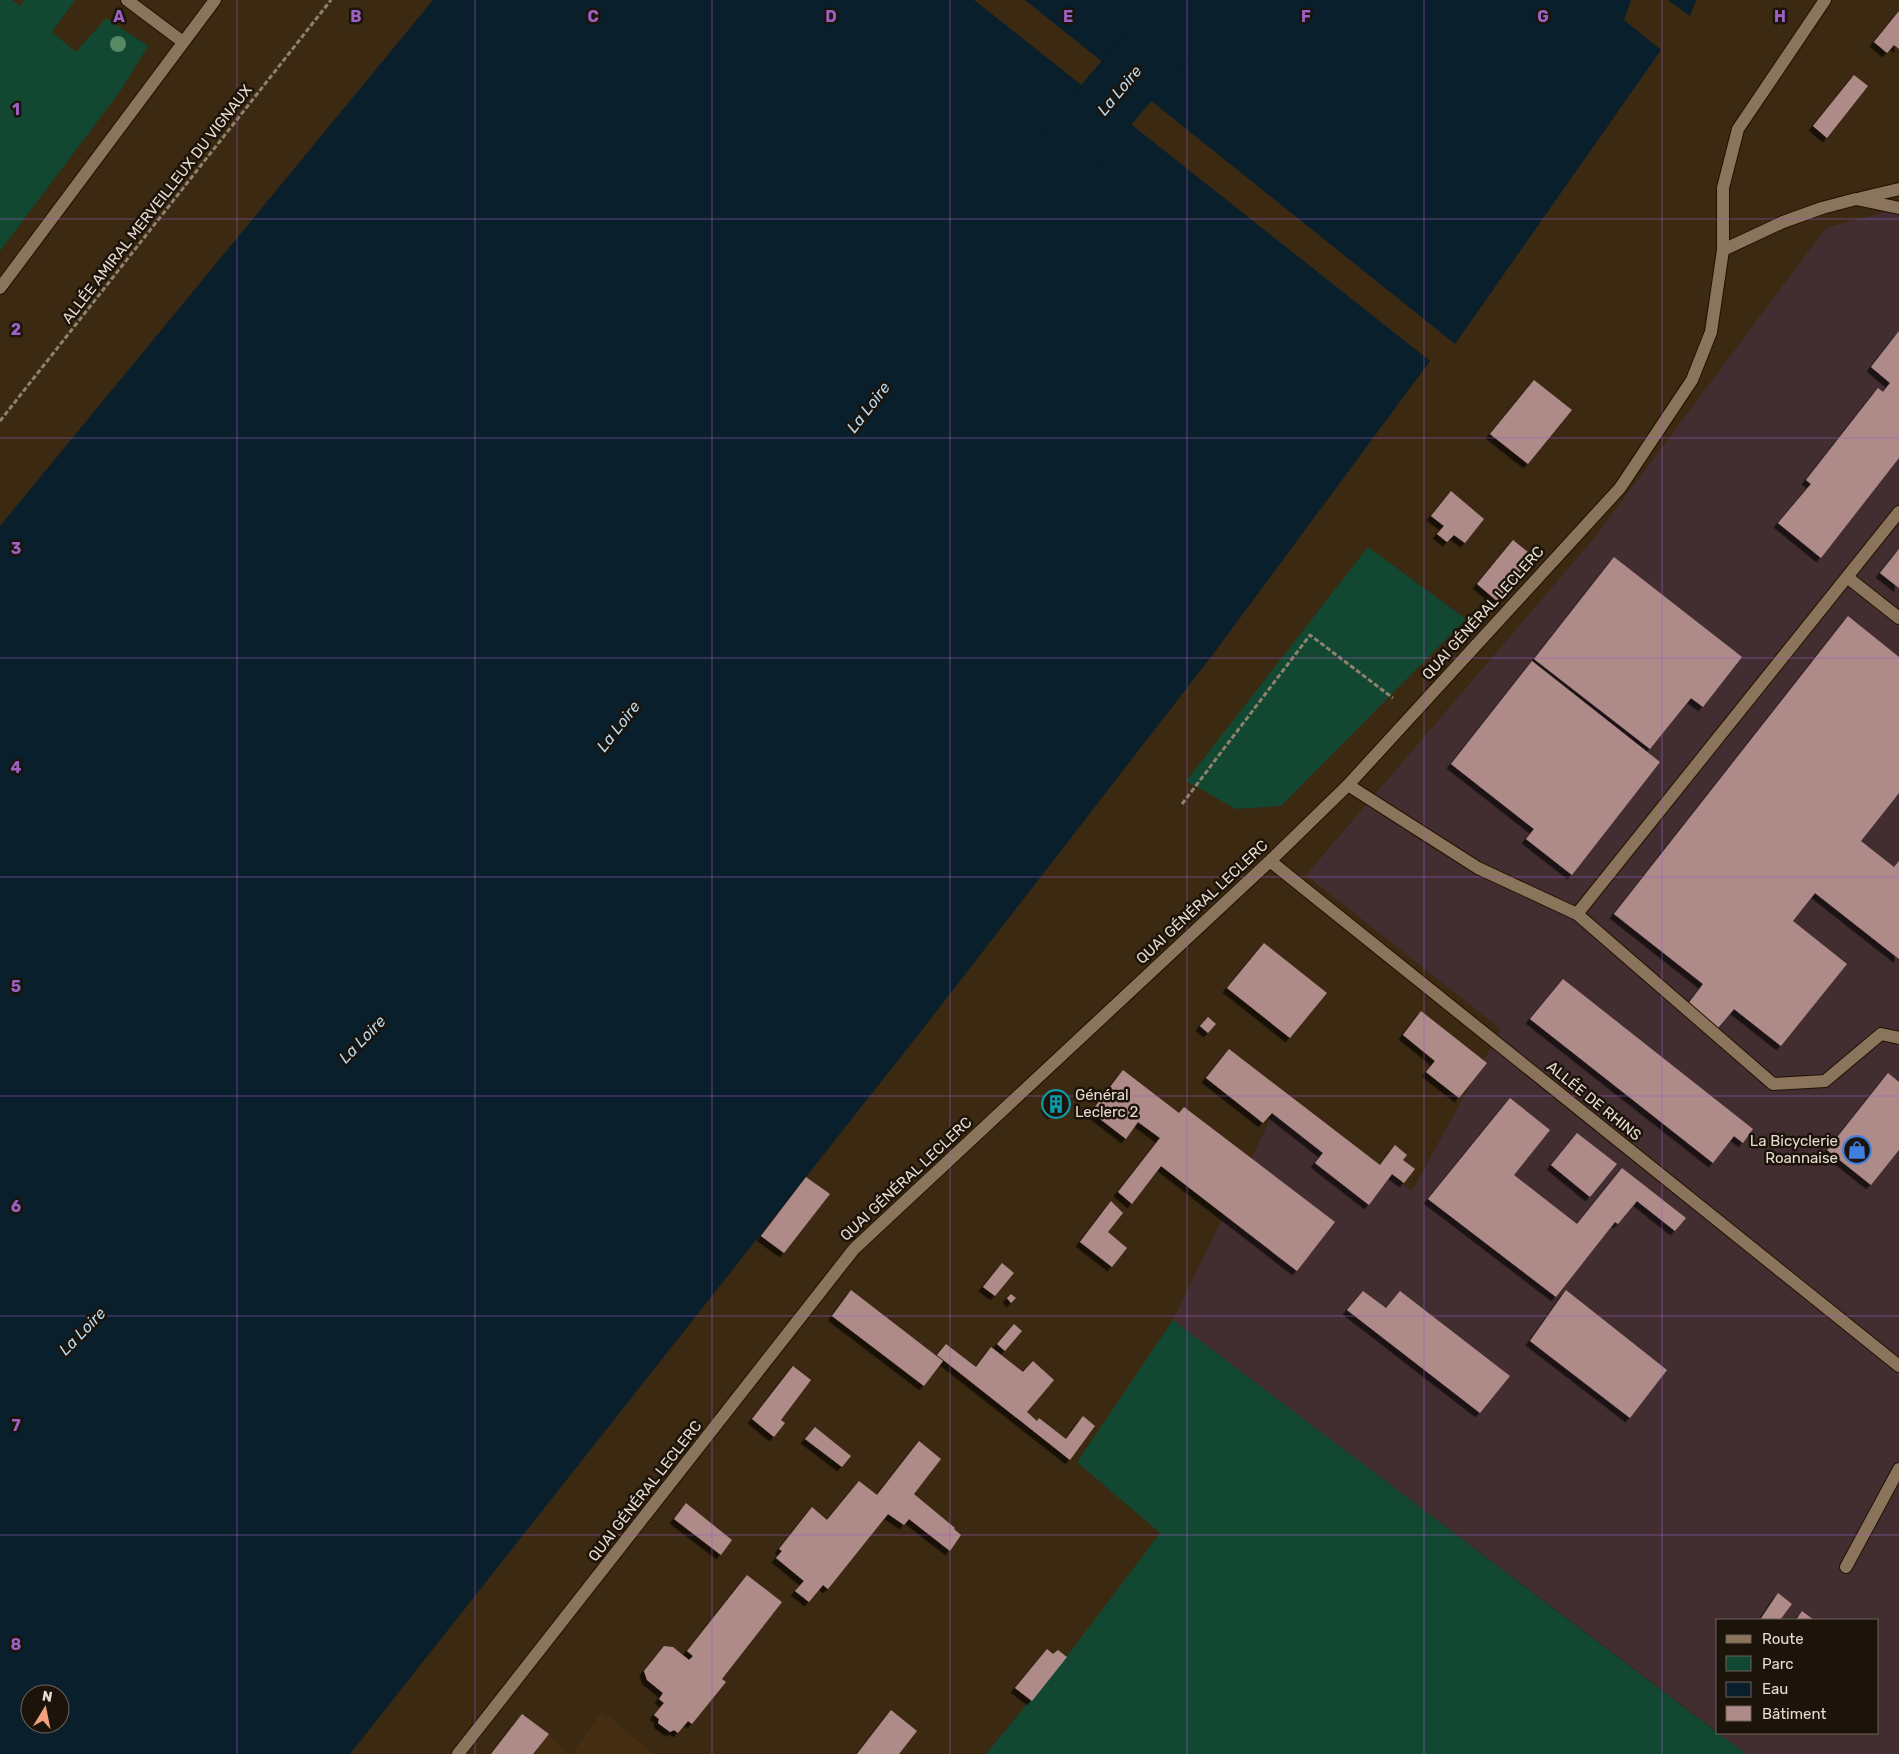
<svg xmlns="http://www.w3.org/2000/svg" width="1899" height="1754" viewBox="0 0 1899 1754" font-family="Rubik,sans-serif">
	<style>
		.built { fill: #442d10 }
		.industrial { fill: #422e31 }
		.green { fill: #124831 }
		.water { fill: #091f2c; fill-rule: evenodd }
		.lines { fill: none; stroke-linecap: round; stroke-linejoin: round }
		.river { stroke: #091f2c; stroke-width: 64 }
		.building { fill: #ae8a88; filter: url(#shadow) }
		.lane-casing { stroke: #210; stroke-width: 14 }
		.street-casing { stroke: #210; stroke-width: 14 }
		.path { stroke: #90816f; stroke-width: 3; stroke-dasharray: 5 2.5; stroke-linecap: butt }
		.lane { stroke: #8a745c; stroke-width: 12 }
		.street { stroke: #8a745c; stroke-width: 12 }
		.tree { fill: #578963 }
		.grid { fill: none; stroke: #9c61c4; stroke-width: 1; stroke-opacity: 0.55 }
		.labels { text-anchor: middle; stroke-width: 5; stroke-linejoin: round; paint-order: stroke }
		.street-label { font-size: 15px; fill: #e8dccf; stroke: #1c130a }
		.poi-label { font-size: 15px; fill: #e8dccf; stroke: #1c130a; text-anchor: start }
		.water-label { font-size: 16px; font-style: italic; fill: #b7daf1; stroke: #1c130a }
		.grid-label { font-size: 16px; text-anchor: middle; font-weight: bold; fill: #9c61c4; stroke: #1c130a; stroke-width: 5; stroke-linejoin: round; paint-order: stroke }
	</style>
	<defs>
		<filter id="shadow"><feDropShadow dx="-4.5" dy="4.5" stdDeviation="0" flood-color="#0009"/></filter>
	</defs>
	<rect width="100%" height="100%" fill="#3b2912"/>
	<!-- built -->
	<path class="built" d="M602,1711L654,1754H572Z
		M522,1714L549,1734L567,1754H491Z"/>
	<!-- industrial -->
	<path class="industrial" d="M1899,208V1754H1746L1718,1733H1878V1620H1718V1732L1173,1320L1284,1091L1412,1191L1501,1029L1306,875L1595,537L1826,228Z"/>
	<!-- green -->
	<path class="green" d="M0,0H12L20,6L24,0H75L52,32L76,52L106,18L148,46L121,90L0,251Z
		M1368,547L1466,619L1281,806L1236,809L1186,781Z
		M1173,1320L1718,1733L1746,1754H986L1074,1647L1160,1533L1077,1462Z"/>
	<!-- water -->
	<path class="water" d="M433,0H974L1430,361L1214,653L922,1030L350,1754H0V526ZM30,1694H60V1724H30Z
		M1025,0H1631L1624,20L1661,50L1455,344Z
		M1668,0H1696L1690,16Z"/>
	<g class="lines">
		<!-- river -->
		<path class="river" d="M1052,173L1112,98L1196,0"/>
	</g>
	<!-- building -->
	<path class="building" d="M1899,11V49L1894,45L1887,53L1874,42Z
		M1854,75L1868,86L1827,138L1813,126Z
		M1899,331V458L1821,558L1778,523L1811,484L1806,480L1878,388L1883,392L1890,383L1871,367Z
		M1534,380L1572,410L1528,464L1490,434Z
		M1451,491L1484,519L1465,543L1454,535L1447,542L1437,534L1444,526L1431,516Z
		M1513,540L1533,556L1497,601L1477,584Z
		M1899,549V588L1880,573Z
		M1614,557L1742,657L1703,707L1691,698L1650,749L1534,659Z
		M1848,616L1899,657V793L1861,841L1894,867L1899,861V959L1815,893L1793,921L1847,964L1781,1046L1734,1009L1718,1028L1688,1004L1703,984L1614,914Z
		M1532,661L1660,762L1572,875L1526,839L1534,829L1451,764Z
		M1264,943L1327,993L1290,1038L1227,988Z
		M1563,979L1753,1129L1743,1143L1734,1136L1713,1163L1530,1019Z
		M1421,1011L1487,1063L1459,1098L1426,1072L1435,1061L1403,1035Z
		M1208,1017L1216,1024L1208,1033L1200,1026Z
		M1229,1049L1380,1165L1395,1145L1407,1155L1403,1160L1415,1169L1404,1183L1392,1174L1369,1205L1315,1163L1323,1153L1272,1113L1263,1123L1206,1078Z
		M1123,1070L1179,1113L1184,1107L1335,1222L1297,1271L1161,1166L1132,1204L1118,1192L1160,1138L1138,1122L1126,1139L1091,1112Z
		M1888,1073L1899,1082V1150L1871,1185L1827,1150Z
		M1060,1093L1067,1101L1052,1115L1045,1107Z
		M1510,1098L1550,1130L1514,1175L1577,1224L1622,1168L1686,1218L1675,1231L1637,1201L1618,1224L1615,1222L1556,1297L1428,1199Z
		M1577,1133L1617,1164L1590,1197L1551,1165Z
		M806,1177L830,1194L784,1253L761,1236Z
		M1111,1201L1123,1213L1108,1232L1127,1248L1112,1267L1080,1242Z
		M1002,1263L1014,1273L995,1296L983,1287Z
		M851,1290L943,1361L924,1386L832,1316Z
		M1566,1290L1667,1370L1630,1418L1530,1341Z
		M1363,1291L1386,1308L1400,1291L1510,1376L1480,1413L1347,1310Z
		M1011,1294L1016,1298L1011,1303L1007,1298Z
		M1014,1324L1022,1331L1005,1351L997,1344Z
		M946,1344L976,1367L991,1347L1023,1372L1033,1361L1054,1380L1027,1412L1037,1421L1039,1418L1066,1439L1083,1416L1095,1426L1070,1460L937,1355Z
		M793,1366L811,1380L781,1420L785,1423L774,1437L752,1419Z
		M815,1427L851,1456L842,1467L805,1439Z
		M919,1441L941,1459L914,1494L955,1528L954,1529L961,1535L950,1551L909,1519L904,1525L888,1514L828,1589L823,1585L809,1602L795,1591L804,1581L776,1558L782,1551L779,1549L812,1507L827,1520L859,1481L877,1495Z
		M686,1503L732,1540L721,1555L674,1519Z
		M747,1575L782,1602L722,1679L726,1682L692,1724L688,1721L678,1733L674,1730L670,1732L658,1723L659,1719L654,1715L664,1703L659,1699L663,1693L647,1680L644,1671L664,1646L673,1647L689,1660L693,1656L687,1651Z
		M1778,1593L1792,1604L1780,1620H1760Z
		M1802,1611L1814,1620H1796Z
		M1047,1649L1053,1654L1058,1650L1067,1657L1032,1701L1015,1688Z
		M891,1710L917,1731L899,1754H857Z
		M522,1714L549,1734L533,1754H491Z"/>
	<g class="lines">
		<defs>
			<path id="lane" d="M127,0L183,42
				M1861,198L1899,189
				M1723,250L1783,222L1822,208L1856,199L1899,208
				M1847,577L1899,618
				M1348,785L1478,868L1577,914L1773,1084L1825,1081L1881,1034L1899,1038
				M1577,914L1899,512
				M1846,1567L1899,1469"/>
			<path id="street" d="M0,288L215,0
				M1270,861L1899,1366
				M458,1754L854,1249L1270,861L1348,785L1620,488L1692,380L1711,332L1723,250V188L1738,129L1825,0"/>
		</defs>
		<!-- lane casing -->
		<use href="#lane" class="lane-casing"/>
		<!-- street casing -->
		<use href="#street" class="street-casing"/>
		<!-- path -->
		<path class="path" d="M0,421L331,0
			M1182,804L1310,635L1393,698"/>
		<!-- lane -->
		<use href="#lane" class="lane"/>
		<!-- street -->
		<use href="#street" class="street"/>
	</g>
	<!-- trees -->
	<circle class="tree" cx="118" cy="44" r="8"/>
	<!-- grid -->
	<path class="grid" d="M237,0V1754M475,0V1754M712,0V1754M950,0V1754M1187,0V1754M1424,0V1754M1662,0V1754M0,219H1899M0,438H1899M0,658H1899M0,877H1899M0,1096H1899M0,1316H1899M0,1535H1899"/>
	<!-- icons -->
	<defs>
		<symbol id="building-ring" viewBox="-11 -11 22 22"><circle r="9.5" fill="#1c130a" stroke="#0f9aa8" stroke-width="1.5"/><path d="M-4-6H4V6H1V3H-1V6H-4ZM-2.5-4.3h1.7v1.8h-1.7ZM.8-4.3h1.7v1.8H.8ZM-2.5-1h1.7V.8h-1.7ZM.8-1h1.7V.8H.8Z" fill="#0f9aa8"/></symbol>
		<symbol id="shop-ring" viewBox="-11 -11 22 22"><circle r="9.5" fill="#1c130a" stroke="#3f7fe0" stroke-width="1.5"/><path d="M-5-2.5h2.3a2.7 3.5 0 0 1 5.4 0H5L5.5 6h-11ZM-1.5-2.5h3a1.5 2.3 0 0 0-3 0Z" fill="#3f7fe0"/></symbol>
	</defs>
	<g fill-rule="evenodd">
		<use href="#building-ring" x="1040" y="1088" width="32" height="32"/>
		<use href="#shop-ring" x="1841" y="1134" width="32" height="32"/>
	</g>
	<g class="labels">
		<!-- street labels -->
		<g class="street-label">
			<text transform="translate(157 204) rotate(-52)" y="5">ALLÉE AMIRAL MERVEILLEUX DU VIGNAUX</text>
			<text transform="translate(1483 613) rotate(-48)" y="5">QUAI GÉNÉRAL LECLERC</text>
			<text transform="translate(1202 902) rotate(-43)" y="5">QUAI GÉNÉRAL LECLERC</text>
			<text transform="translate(1594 1101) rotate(39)" y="5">ALLÉE DE RHINS</text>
			<text transform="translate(906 1179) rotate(-43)" y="5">QUAI GÉNÉRAL LECLERC</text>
			<text transform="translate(645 1491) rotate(-52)" y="5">QUAI GÉNÉRAL LECLERC</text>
		</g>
		<!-- poi labels -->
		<g class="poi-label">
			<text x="1075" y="1100">Général<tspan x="1075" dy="17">Leclerc 2</tspan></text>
			<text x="1838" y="1146" text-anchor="end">La Bicyclerie<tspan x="1838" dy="17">Roannaise</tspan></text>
		</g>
		<!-- water labels -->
		<g class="water-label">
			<text transform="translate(1119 90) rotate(-50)" y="6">La Loire</text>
			<text transform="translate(868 407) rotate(-52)" y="6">La Loire</text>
			<text transform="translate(618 726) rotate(-52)" y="6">La Loire</text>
			<text transform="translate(362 1039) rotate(-46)" y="6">La Loire</text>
			<text transform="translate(82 1331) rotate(-46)" y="6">La Loire</text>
		</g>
	</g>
	<g class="grid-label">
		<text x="119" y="22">A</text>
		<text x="356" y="22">B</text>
		<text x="593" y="22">C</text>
		<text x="831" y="22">D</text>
		<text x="1068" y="22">E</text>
		<text x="1306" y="22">F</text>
		<text x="1543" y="22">G</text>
		<text x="1780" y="22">H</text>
		<text x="16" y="115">1</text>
		<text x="16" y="335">2</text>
		<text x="16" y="554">3</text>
		<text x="16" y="773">4</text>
		<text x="16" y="992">5</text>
		<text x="16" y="1212">6</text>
		<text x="16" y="1431">7</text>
		<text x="16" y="1650">8</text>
	</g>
	<!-- legend -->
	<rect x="1716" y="1619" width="162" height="115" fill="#1c130a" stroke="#6e6359"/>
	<rect x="1726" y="1635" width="25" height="8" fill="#8a745c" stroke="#6e6359"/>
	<text x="1762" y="1644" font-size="15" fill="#e8dccf">Route</text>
	<rect x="1726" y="1656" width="25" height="15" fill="#124831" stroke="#6e6359"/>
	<text x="1762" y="1669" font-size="15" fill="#e8dccf">Parc</text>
	<rect x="1726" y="1682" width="25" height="15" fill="#091f2c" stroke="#6e6359"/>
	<text x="1762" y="1694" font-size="15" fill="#e8dccf">Eau</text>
	<rect x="1726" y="1706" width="25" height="15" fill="#ae8a88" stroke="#6e6359"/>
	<text x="1762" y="1719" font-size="15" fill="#e8dccf">Bâtiment</text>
	<!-- north arrow -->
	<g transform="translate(45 1709) rotate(10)"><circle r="24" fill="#1c130a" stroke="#6e6359"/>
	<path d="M0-4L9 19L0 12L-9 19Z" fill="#f1a17d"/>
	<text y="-8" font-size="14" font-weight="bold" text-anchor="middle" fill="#e8dccf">N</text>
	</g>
</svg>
